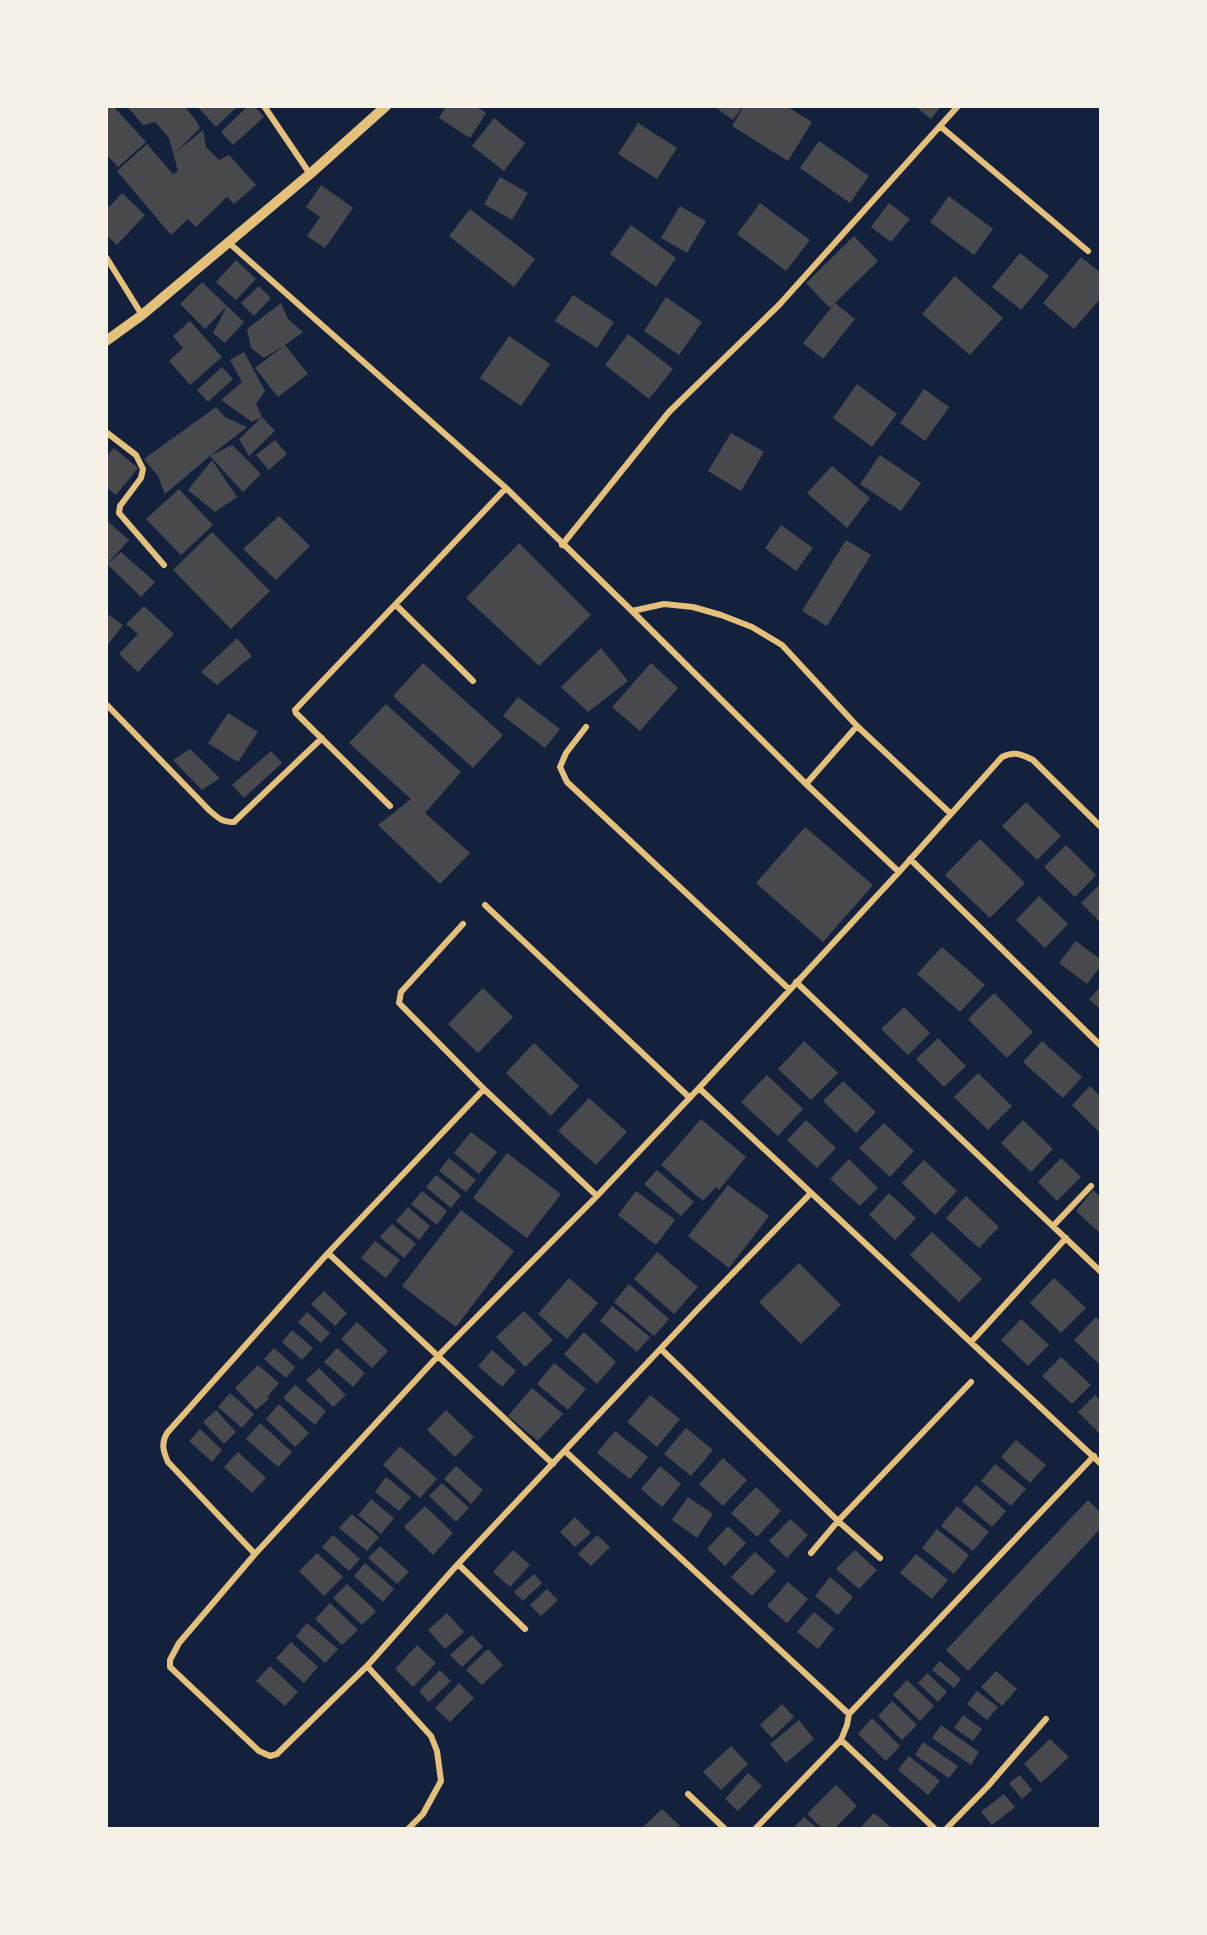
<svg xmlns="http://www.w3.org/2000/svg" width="1207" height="1935" viewBox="0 0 1207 1935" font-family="'Source Serif 4',serif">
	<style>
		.building { fill: #48494c }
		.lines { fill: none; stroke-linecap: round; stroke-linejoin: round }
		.minor { stroke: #e5c07b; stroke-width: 6 }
		.tertiary { stroke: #e5c07b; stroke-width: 10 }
	</style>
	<rect width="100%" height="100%" fill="#14213d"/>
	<!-- building -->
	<path class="building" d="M106,106H113L146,142L118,167L106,154Z
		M127,106H184L195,119L200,128L174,154L203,130L206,147L219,160L229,155L256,185L234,204L227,197L196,227L188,219L171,235L117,171L147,144L173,174L178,171L169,138L155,122L143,125Z
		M197,106H238L216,127Z
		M248,106H254L264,117L233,145L221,132Z
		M446,106H476L486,113L470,138L439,118Z
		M714,106H743L733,120Z
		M744,106H786L812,122L788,161L732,126Z
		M915,106H941L931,119Z
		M494,118L525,143L504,171L472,146Z
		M638,123L677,148L657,179L618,154Z
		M819,141L869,176L850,203L800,168Z
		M500,177L528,193L512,220L484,204Z
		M321,185L353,208L325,248L307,236L320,217L306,207Z
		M122,193L145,215L117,245L106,235V204L109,207Z
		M949,196L993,229L974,255L930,222Z
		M760,203L810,240L786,271L737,234Z
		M889,203L910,219L891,242L871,227Z
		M680,206L706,221L687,253L661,238Z
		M470,209L535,259L514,287L449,236Z
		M631,225L676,258L656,287L610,254Z
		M854,236L878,261L830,308L806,283Z
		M1020,253L1049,276L1021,310L992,287Z
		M1081,257L1100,272V299L1074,329L1043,303Z
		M236,260L256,279L236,300L216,282Z
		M955,276L1003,318L970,355L922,314Z
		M202,282L227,306L205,329L180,304Z
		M259,286L271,298L254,316L241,303Z
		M573,295L614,322L597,348L555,321Z
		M666,297L702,322L679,355L644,331Z
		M281,303L288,319L303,332L285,345L308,374L278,397L255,368L285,345L264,358L251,348L247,329Z
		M835,303L855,319L823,359L803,343Z
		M227,306L244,322L225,343L213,333Z
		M190,321L222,357L190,385L169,361L183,348L173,336Z
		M628,334L673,369L649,399L605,365Z
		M509,336L550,364L521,406L480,378Z
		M244,352L265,391L256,404L262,417L275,431L249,456L239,439L262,417L252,422L221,400L242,382L230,360Z
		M222,367L233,379L208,402L197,390Z
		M857,384L897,414L872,447L833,418Z
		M924,389L949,407L925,441L900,423Z
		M216,407L225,417L247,427L210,456L232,445L261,474L243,492L210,456L165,494L158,476L144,459Z
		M731,433L764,452L741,491L708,471Z
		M275,440L287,454L269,470L256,455Z
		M114,448L138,468L116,495L106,487V457Z
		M880,455L921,483L901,511L860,484Z
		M212,460L237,497L215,512L188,490Z
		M832,466L870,498L847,528L807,493Z
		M179,489L213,525L181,555L146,519Z
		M279,516L310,546L276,580L243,549Z
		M106,520L129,540L106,565Z
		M781,525L813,548L796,571L765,548Z
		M212,532L270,591L231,629L173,570Z
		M846,540L871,555L827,626L802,611Z
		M519,543L591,615L539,666L466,598Z
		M121,552L155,582L141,597L107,564Z
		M144,606L174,634L138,672L119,654L138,634L126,624Z
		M106,613L123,625L106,647Z
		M237,638L252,656L217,685L201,672Z
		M601,648L628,681L588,712L561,687Z
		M423,663L503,735L473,768L393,696Z
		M651,663L678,688L640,731L612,707Z
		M518,697L560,729L545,748L503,716Z
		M386,704L461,772L425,813L470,853L440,884L378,825L411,799L349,743Z
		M228,713L258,732L238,762L208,743Z
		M190,749L220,778L202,790L173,760Z
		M271,751L282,763L244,798L232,785Z
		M1026,802L1061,836L1037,860L1002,826Z
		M805,827L873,885L823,942L756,883Z
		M980,839L1025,883L990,918L945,875Z
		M1066,845L1096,875L1075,897L1044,867Z
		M1100,884V922L1081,903Z
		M1039,896L1068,924L1045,948L1016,920Z
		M1076,941L1100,959V967L1087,984L1059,963Z
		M942,947L985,985L960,1012L917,974Z
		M1100,987V1009L1089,999Z
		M483,988L513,1017L478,1053L448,1024Z
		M994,993L1033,1032L1007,1058L968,1019Z
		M904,1007L930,1033L908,1055L881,1029Z
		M938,1038L966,1066L944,1087L916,1059Z
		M804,1041L838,1073L811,1100L778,1069Z
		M1042,1041L1082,1077L1063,1098L1023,1062Z
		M534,1043L579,1086L551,1116L506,1073Z
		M978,1073L1012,1106L988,1130L954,1097Z
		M767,1075L803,1109L778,1136L741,1102Z
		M843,1081L876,1112L856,1133L823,1101Z
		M1090,1086L1100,1096V1133L1072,1105Z
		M589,1098L627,1132L596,1165L558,1131Z
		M701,1119L746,1157L719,1190L716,1187L703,1201L661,1165Z
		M806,1120L836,1148L817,1168L787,1140Z
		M1023,1120L1053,1149L1031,1172L1001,1143Z
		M884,1123L914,1151L890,1177L859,1148Z
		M471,1132L497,1152L479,1174L454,1153Z
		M507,1153L561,1194L527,1238L473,1198Z
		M449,1158L476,1180L466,1192L439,1171Z
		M1061,1158L1081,1177L1057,1201L1038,1182Z
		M849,1159L878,1188L860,1206L830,1179Z
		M924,1160L957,1191L935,1215L902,1183Z
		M657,1170L694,1202L681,1216L644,1184Z
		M436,1175L461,1195L451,1208L426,1187Z
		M728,1185L769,1216L729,1268L688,1236Z
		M1093,1190L1100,1197V1233L1076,1211Z
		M422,1191L447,1211L437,1225L411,1204Z
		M636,1191L675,1220L656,1245L618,1215Z
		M889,1193L916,1218L895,1240L869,1215Z
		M966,1196L999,1227L979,1248L946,1218Z
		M408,1207L430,1226L419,1240L396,1221Z
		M461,1210L514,1251L456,1327L402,1286Z
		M392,1224L416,1244L404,1258L380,1237Z
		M932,1232L982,1279L959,1302L910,1255Z
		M375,1241L400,1260L386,1278L361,1258Z
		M657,1252L698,1287L674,1314L634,1279Z
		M799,1263L841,1305L801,1344L759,1302Z
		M569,1278L598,1303L567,1339L538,1314Z
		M1054,1278L1086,1308L1061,1333L1030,1303Z
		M629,1284L669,1319L654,1336L614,1302Z
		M324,1291L347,1313L335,1326L311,1304Z
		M612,1306L650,1337L637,1352L600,1321Z
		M524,1311L553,1340L525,1367L496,1337Z
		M307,1312L330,1333L321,1343L298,1322Z
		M1096,1317L1100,1321V1365L1074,1340Z
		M1021,1319L1049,1345L1028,1366L1001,1340Z
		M357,1322L388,1351L372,1368L341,1339Z
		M292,1330L313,1348L302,1360L282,1342Z
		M584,1332L616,1362L597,1384L564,1354Z
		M274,1348L295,1367L286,1378L264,1359Z
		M337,1348L365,1373L353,1387L324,1362Z
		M492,1350L516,1371L502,1387L478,1366Z
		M1061,1357L1091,1385L1072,1404L1042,1376Z
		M554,1363L586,1389L568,1410L537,1384Z
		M258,1365L279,1383L267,1397L269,1399L256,1410L235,1388Z
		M319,1368L346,1395L333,1407L306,1380Z
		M295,1385L326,1411L315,1425L283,1398Z
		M532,1388L563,1414L538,1441L508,1416Z
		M230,1393L254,1414L242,1428L218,1407Z
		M650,1395L680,1419L657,1447L627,1422Z
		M1095,1395L1100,1400V1434L1078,1412Z
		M279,1404L309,1433L295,1447L266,1419Z
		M216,1410L236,1432L224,1444L203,1422Z
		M446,1410L474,1437L455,1457L427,1430Z
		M260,1423L292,1452L278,1467L246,1439Z
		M686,1428L713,1450L691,1476L664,1454Z
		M200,1429L222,1450L212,1462L189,1441Z
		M615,1431L648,1457L630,1479L597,1453Z
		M1016,1440L1046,1465L1030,1483L1001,1457Z
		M400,1446L437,1479L420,1498L383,1465Z
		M238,1452L266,1478L252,1493L224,1467Z
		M723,1458L747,1480L723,1506L699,1484Z
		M995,1464L1026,1489L1011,1506L981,1481Z
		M456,1466L483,1490L471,1504L444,1479Z
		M660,1466L681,1484L662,1507L641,1489Z
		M386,1477L411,1497L399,1511L375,1492Z
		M442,1483L469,1508L456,1522L429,1496Z
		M976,1485L1006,1511L992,1527L962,1501Z
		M756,1487L781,1511L757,1537L731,1513Z
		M688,1497L713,1514L697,1538L672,1520Z
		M371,1499L394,1518L381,1534L358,1515Z
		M1088,1500L1100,1512V1529L968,1671L946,1650Z
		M425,1506L453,1533L433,1555L404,1527Z
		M957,1506L989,1532L973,1551L941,1526Z
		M352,1514L379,1537L367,1551L339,1528Z
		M575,1517L591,1533L575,1547L560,1532Z
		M790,1519L808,1535L787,1558L769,1541Z
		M728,1526L746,1543L725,1566L707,1549Z
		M937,1529L969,1555L954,1574L922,1548Z
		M333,1535L360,1559L349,1571L322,1547Z
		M597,1535L610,1547L591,1566L578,1554Z
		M380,1546L409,1572L397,1584L368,1558Z
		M513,1550L530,1565L510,1587L493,1572Z
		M855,1550L877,1570L859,1589L836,1569Z
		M755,1552L776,1571L752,1596L731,1577Z
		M317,1553L343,1577L324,1596L299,1571Z
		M916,1554L948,1580L932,1599L900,1573Z
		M365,1563L394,1589L383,1602L354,1576Z
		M534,1574L542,1583L523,1601L514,1592Z
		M830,1577L853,1597L838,1615L815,1596Z
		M788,1582L808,1599L787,1623L767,1606Z
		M347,1584L376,1611L362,1625L333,1598Z
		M547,1589L558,1600L541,1616L530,1605Z
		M330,1603L358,1630L342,1645L315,1619Z
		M814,1612L834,1629L818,1649L797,1632Z
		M447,1613L464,1632L445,1649L428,1630Z
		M307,1623L338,1649L325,1663L296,1636Z
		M472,1635L483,1647L462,1667L450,1655Z
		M291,1642L318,1667L304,1683L276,1658Z
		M417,1645L436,1663L413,1687L395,1669Z
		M488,1649L503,1665L482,1685L466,1670Z
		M940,1661L961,1679L954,1688L932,1670Z
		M270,1666L298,1692L285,1706L256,1681Z
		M440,1670L451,1681L429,1702L419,1691Z
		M996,1671L1017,1689L1002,1706L981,1687Z
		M927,1673L947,1692L938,1702L918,1683Z
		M907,1680L934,1706L920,1721L893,1695Z
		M459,1683L474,1698L450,1722L435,1708Z
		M977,1691L998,1707L987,1720L967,1704Z
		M892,1701L917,1725L902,1740L878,1716Z
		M782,1704L794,1717L772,1738L760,1725Z
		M963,1715L982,1729L973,1741L954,1728Z
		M872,1718L900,1746L886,1761L858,1734Z
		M799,1720L814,1739L786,1763L770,1744Z
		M941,1725L979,1752L971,1765L932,1738Z
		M1050,1739L1069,1757L1041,1783L1024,1764Z
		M923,1742L958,1766L949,1778L915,1755Z
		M731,1746L748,1764L721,1790L703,1772Z
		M909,1756L940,1781L928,1795L898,1770Z
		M748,1773L762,1786L738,1811L725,1799Z
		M1020,1775L1032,1790L1022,1799L1009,1783Z
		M836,1785L857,1806L835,1828H822L807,1814Z
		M1004,1794L1015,1807L992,1825L981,1812Z
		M662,1809L680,1826L677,1828H642Z
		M874,1813L892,1828H860Z
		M804,1817L817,1828H793Z"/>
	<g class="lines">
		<!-- minor -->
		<path class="minor" d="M264,106L310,174
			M940,126L1088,251
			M228,242L506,488L632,611L664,604L693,607L721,615L752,627L782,645L857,726L950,813
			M106,257L142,315
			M106,432L136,455L143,469L141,478L120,506L119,513L164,565
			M562,545L669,412L779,305L958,106
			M396,605L473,681
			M632,611L806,784
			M106,704L209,810C218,818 223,823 234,822L322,738
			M857,726L806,784L899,872
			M586,727L566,753L560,767L567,782L789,989
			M390,806L296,713L295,710L506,488
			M910,859L1100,1045
			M485,905L690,1098
			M463,924L401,992L399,1003L484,1089L597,1196
			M796,982L1100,1271
			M699,1088L1100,1463
			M484,1089L328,1253L553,1464
			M811,1193L697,1310L458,1564L367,1666L277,1754L270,1756L259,1751L170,1667V1660L179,1643L255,1554L438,1356L597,1196L699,1088L899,872L1002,757C1014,751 1021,754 1033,760L1100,826
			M1053,1226L1091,1186
			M971,1342L1066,1238
			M661,1349L838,1521L880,1558
			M565,1451L849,1714
			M811,1553L838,1521L971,1382
			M255,1554L168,1462C163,1451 161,1443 167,1433L328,1253
			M458,1564L525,1629
			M367,1666L431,1736L437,1751L441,1781L423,1814L409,1828
			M841,1740L934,1828
			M688,1794L724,1828
			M756,1828L841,1740L847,1725L849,1714L1094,1456
			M947,1828L988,1786L1046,1719"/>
		<!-- tertiary -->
		<path class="tertiary" d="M106,341L142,315L310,174L386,106"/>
	</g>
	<!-- border -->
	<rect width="1207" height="1935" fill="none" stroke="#f6f1e7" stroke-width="216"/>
</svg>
